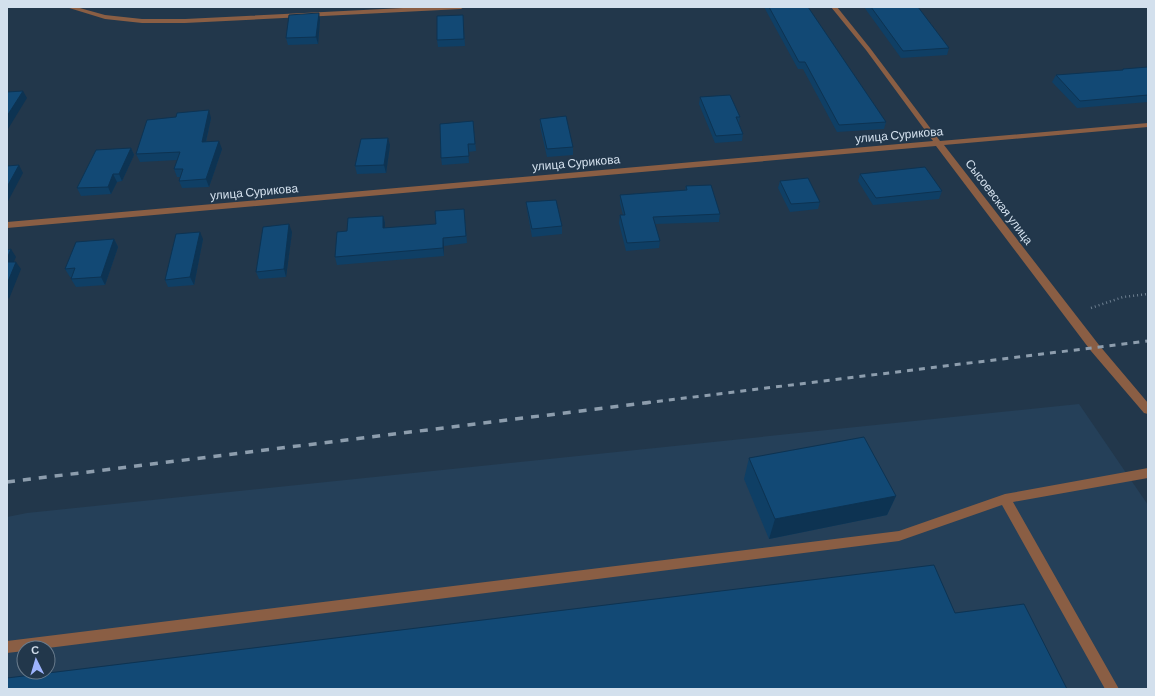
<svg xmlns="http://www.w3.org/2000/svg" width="1155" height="696" viewBox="0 0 1155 696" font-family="Barlow,sans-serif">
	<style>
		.built { fill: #254059; fill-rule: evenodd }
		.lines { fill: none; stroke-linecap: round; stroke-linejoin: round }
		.path { stroke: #6c7e8f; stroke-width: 2.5; stroke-dasharray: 1 3; stroke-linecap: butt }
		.lane { fill: #8a5e44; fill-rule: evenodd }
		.street { fill: #8a5e44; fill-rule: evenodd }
		.rail-far1 { stroke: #8d9dad; stroke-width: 3; stroke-dasharray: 6 6; stroke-linecap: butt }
		.rail { stroke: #8d9dad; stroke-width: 3.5; stroke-dasharray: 8 8; stroke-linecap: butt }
		.wall { fill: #0f3f65 }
		.shaded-wall { fill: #0d3352 }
		.building { fill: #124975; stroke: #0d3352 }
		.labels { text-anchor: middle; stroke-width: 3.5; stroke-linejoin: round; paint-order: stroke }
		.street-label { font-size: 12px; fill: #d3e0ed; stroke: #22374b }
	</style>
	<rect width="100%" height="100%" fill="#22374b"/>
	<!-- built -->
	<path class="built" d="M1079,404L1148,505V689H7V517L27,513ZM24,648H48V672H24Z"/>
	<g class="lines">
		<!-- path -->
		<path class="path" d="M1091,308L1123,297L1148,294"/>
		<!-- lane -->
		<path class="lane" d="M1148,468V478L1013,502L1119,689H1105L1002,505L899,541L48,648H24V651L7,653V641L899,531L1005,494Z"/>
		<!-- street -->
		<path class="street" d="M66,7H76L105,15L142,19H185L423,7H464L461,9L185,23H142L105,19Z
			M831,7H837L870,48L940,141L1148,123V127L944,145L1099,345L1148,403V414L1144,413L1091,351L936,146L7,228V222L933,141L866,50Z"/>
		<!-- rail-far1 -->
		<path class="rail-far1" d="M645,403L1148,341"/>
		<!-- rail -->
		<path class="rail" d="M7,482L653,402"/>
	</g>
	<!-- wall -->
	<path class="wall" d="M764,7H808L886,122L884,129L837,132L803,69H798Z
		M864,7H918L949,48L947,55L901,58Z
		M463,15L465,46L438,47L437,40Z
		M320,20L318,44L288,45L286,38Z
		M1148,67V102L1077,108L1052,82L1056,75L1122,70L1123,69Z
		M700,97L740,117L739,124L743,134L742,141L715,143L699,104Z
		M211,118L206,142L222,149L209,187L182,188L179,181L180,177H177L174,169L177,160L140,162L136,154Z
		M540,119L573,147V155L547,157L540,126Z
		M473,121L476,151L468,152L469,163L442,165L441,158Z
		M390,145L386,173L357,174L355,166Z
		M131,148L134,155L122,181L117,182L111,194L81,196L77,188Z
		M860,174L942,191L939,199L873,205L858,181Z
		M780,181L820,202L818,209L790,212L778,188Z
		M686,186L720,214L719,222L655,224L660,241L659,248L626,251L619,223L620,215H623L620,203V195L685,190Z
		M526,202L562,226V234L532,237L527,210Z
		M464,209L467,243L444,246V256L337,265L335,257L347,231L383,216L385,223V228L436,224Z
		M292,232L286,277L259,279L256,272Z
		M114,239L118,247L105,285L76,287L71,279L72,277H70L65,269Z
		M203,239L194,285L168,287L165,280Z
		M749,458L896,496L887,515L769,539L744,479Z"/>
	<!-- shaded-wall -->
	<path class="shaded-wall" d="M319,13L320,20L318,44L316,37Z
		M23,91L27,98L8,129L7,128V116Z
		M209,110L211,118L204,150L202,142Z
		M388,138L390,145L386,173L384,165Z
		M219,141L222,149L209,187L206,179Z
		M131,148L134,155L122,181L119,174Z
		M19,165L23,173L7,203V187Z
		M113,174L117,182L111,194L108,187Z
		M383,216L385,223V236L383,228Z
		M289,224L292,232L286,277L284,269Z
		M200,232L203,239L194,285L190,277Z
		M443,238L444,246V256L443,248Z
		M114,239L118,247L105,285L101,277Z
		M11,249L16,257L10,270L7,265V259Z
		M16,262L21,269L9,299L7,295V284Z
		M896,496L887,515L769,539L775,519Z"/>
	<!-- building -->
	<path class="building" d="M769,7H808L886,122L839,125L805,62H799Z
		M871,7H918L949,48L903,51Z
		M319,13L316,37L286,38L289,15Z
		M463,15L464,39L437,40V16Z
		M1148,67V95L1080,101L1056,75L1123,70V69Z
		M23,91L7,116V92Z
		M730,95L740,117H736L743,134L716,136L700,97Z
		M209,110L202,142L219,141L206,179L179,181L183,169H174L180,152L136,154L147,120L176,117L177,113Z
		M566,116L573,147L547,149L540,119Z
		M473,121L475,144H468L469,156L441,158L440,124Z
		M388,138L384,165L355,166L361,139Z
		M131,148L119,174H113L108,187L77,188L96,150Z
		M19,165L7,187V166Z
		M925,167L942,191L876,198L860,174Z
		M808,178L820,202L791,204L780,181Z
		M711,185L720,214L653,217L660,241L627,243L620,215H625L620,195L687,190L686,186Z
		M556,200L562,226L532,229L526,202Z
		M464,209L466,236L443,238V248L335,257L337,232L347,231L348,218L383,216V228L436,224L435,211Z
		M289,224L284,269L256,272L263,227Z
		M200,232L190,277L165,280L176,234Z
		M114,239L101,277L71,279L75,268L65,269L76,242Z
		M11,249L7,259V250Z
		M7,262H16L7,284Z
		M864,437L896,496L775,519L749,458Z
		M934,565L955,613L1024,604L1067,689H7V678Z"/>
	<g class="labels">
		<!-- street labels -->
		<g class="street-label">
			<text transform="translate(899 135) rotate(-5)" y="4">улица Сурикова</text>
			<text transform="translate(576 163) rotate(-5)" y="4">улица Сурикова</text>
			<text transform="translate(254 192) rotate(-5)" y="4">улица Сурикова</text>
			<text transform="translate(999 202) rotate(53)" y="4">Сысоевская улица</text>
		</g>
	</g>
	<!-- border -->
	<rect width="1155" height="696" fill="none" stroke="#d3e0ed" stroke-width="16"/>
	<!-- north arrow -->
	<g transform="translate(36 660) rotate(355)"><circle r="19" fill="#22374b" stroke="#697b8c"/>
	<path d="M0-3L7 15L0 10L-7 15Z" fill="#9eb4fd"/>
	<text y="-6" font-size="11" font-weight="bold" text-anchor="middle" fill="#d3e0ed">С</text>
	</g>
</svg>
